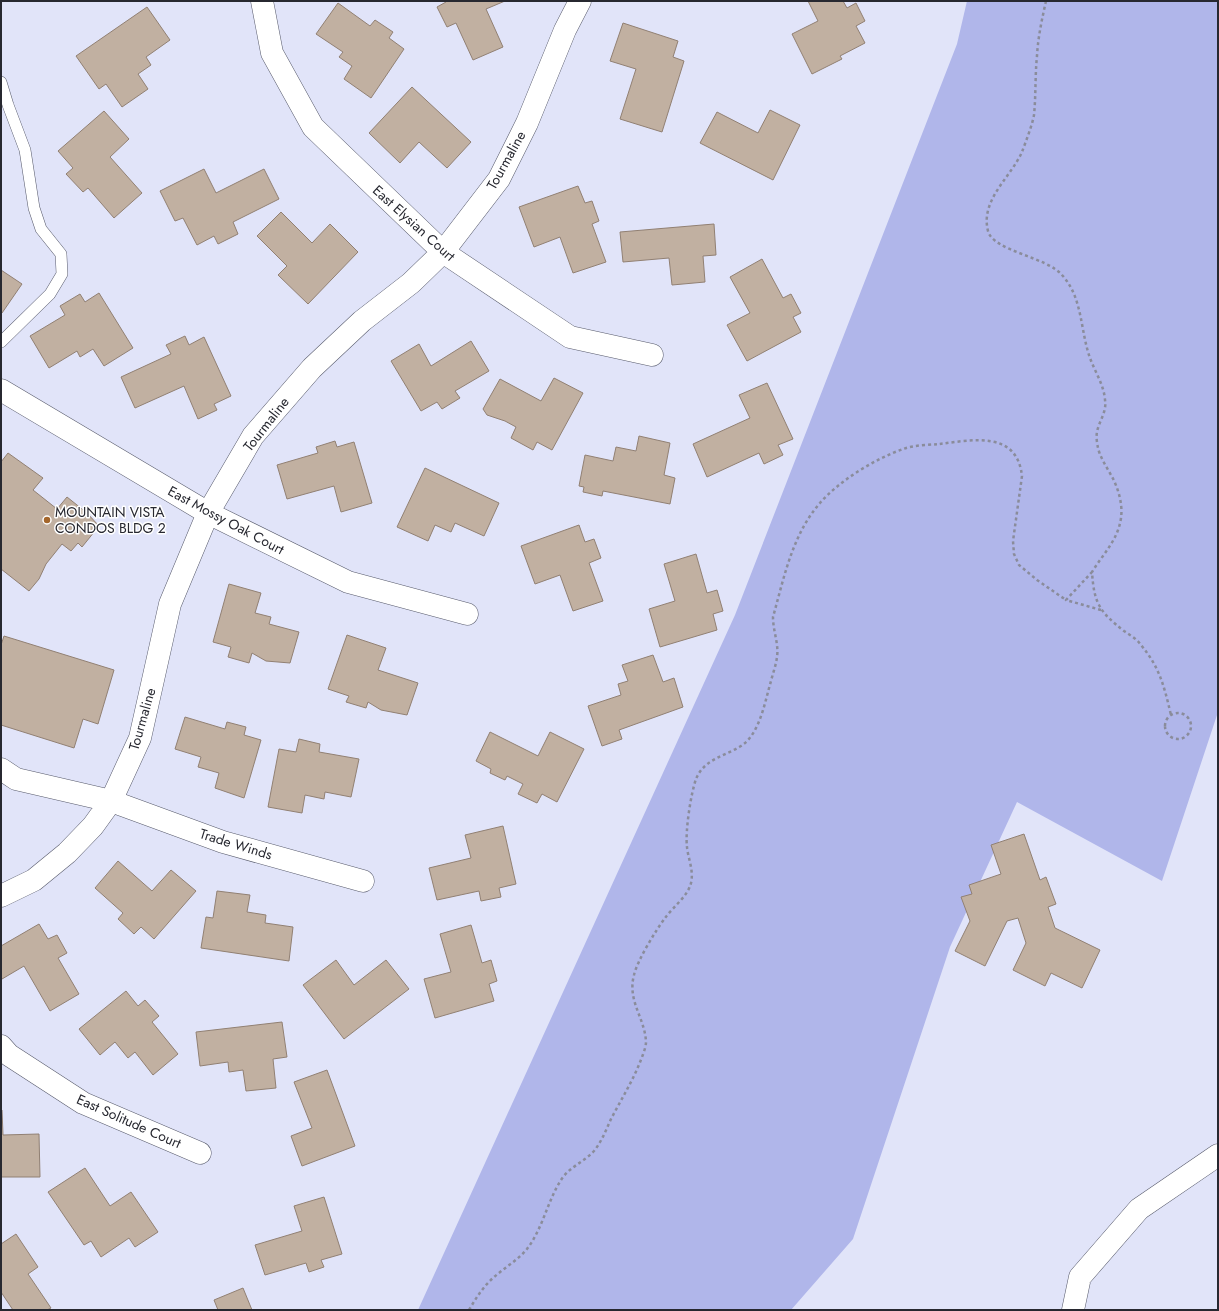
<svg xmlns="http://www.w3.org/2000/svg" width="1219" height="1311" viewBox="0 0 1219 1311" font-family="Jost,sans-serif">
	<style>
		.green { fill: #b0b6ea }
		.building { fill: #c1b0a1; stroke: #918073 }
		.lines { fill: none; stroke-linecap: round; stroke-linejoin: round }
		.lane-casing { stroke: #585b6c; stroke-width: 12 }
		.street-casing { stroke: #585b6c; stroke-width: 23 }
		.path { stroke: #8a8c9b; stroke-width: 2.5; stroke-dasharray: 3 3; stroke-linecap: butt }
		.lane { stroke: #fff; stroke-width: 11 }
		.street { stroke: #fff; stroke-width: 22 }
		.poi-dot { fill: #a4662b; stroke: #fff; stroke-width: 1.5 }
		.labels { text-anchor: middle; stroke-width: 3; stroke-linejoin: round; paint-order: stroke }
		.street-label { font-size: 14px; fill: #272830; stroke: #fff }
		.poi-label { font-size: 14px; fill: #272830; stroke: #fff; text-anchor: start }
	</style>
	<rect width="100%" height="100%" fill="#e1e4f9"/>
	<!-- green -->
	<path class="green" d="M967,1H1218V712L1162,881L1017,802L950,947L853,1239L791,1310H418L735,615L957,44Z"/>
	<!-- building -->
	<path class="building" d="M446,1H505L486,9L503,47L473,60L456,23L447,27L437,7L446,2Z
		M808,1H843L847,8L856,3L865,21L856,26L865,43L840,56L842,59L812,74L792,34L818,21Z
		M338,3L370,26L375,20L393,32L389,38L404,49L371,98L344,79L352,66L339,57L343,52L316,34Z
		M147,7L170,40L146,57L151,65L138,74L148,89L122,107L106,84L99,89L76,56Z
		M623,23L678,41L673,57L684,61L662,132L620,119L636,69L610,61Z
		M412,87L471,142L447,168L419,142L400,163L369,133Z
		M770,110L800,125L773,180L700,143L717,112L758,133Z
		M104,111L129,139L110,157L142,193L114,218L88,188L83,192L66,174L73,168L58,151Z
		M204,169L216,193L264,169L279,199L233,222L238,234L218,244L214,236L197,245L183,218L175,221L160,191Z
		M578,186L585,203L592,201L599,221L592,224L606,262L573,273L560,237L534,247L519,207Z
		M281,212L312,243L330,224L358,252L308,304L278,275L287,266L257,236Z
		M714,224L716,255L703,256L705,282L672,285L669,258L623,262L620,232Z
		M762,259L783,298L791,294L801,313L793,317L801,332L747,361L727,325L750,313L730,277Z
		M1,270L22,284L2,313H1Z
		M99,293L133,348L104,366L93,349L80,357L77,351L49,368L30,336L65,315L60,306L80,294L85,302Z
		M185,336L189,345L204,337L231,396L214,404L217,410L198,419L184,386L135,408L121,377L171,354L166,345Z
		M471,341L489,371L455,391L460,398L442,409L437,402L421,411L391,361L419,344L431,366Z
		M554,378L583,393L552,450L537,442L533,450L511,438L516,427L505,421L487,415L483,409L500,379L541,401Z
		M767,383L793,439L778,445L783,455L764,464L759,453L707,477L693,444L750,418L739,395Z
		M639,436L670,443L664,475L675,478L670,504L603,491L602,496L583,492L584,487L579,486L585,455L613,461L616,447L636,451Z
		M335,441L337,447L354,442L372,503L341,512L334,486L287,499L277,465L318,453L316,447Z
		M8,453L43,478L33,490L57,509L67,497L87,513L99,526L82,547L78,543L71,551L62,544L46,564L39,579L29,591L1,569V462Z
		M425,468L499,503L484,536L455,523L451,532L435,525L428,541L397,527Z
		M579,525L585,542L594,539L601,558L589,563L603,601L573,611L560,575L535,584L521,546Z
		M696,554L707,593L717,590L723,611L713,614L717,630L660,647L649,609L675,601L664,564Z
		M229,584L261,593L255,613L271,617L269,624L299,632L290,663L266,661L252,653L249,663L228,657L231,647L213,642Z
		M347,635L386,648L378,670L418,683L407,715L381,710L368,702L366,708L346,702L349,696L328,689Z
		M4,636L114,670L98,724L83,719L74,748L1,725V645Z
		M653,655L663,682L674,678L683,707L619,730L622,739L602,746L588,706L621,695L618,684L628,681L622,665Z
		M185,717L225,729L227,722L246,727L244,735L261,740L244,798L215,788L219,773L198,767L201,757L175,749Z
		M490,732L538,756L550,732L584,749L557,802L542,794L537,803L518,794L523,784L507,776L505,780L490,773L491,769L476,761Z
		M299,739L320,744L319,752L359,759L351,797L325,792L324,799L305,795L302,813L268,807L279,749L296,752Z
		M503,826L516,884L499,888L501,897L481,901L479,891L437,900L429,868L471,858L465,835Z
		M1024,834L1040,880L1046,877L1056,904L1048,907L1055,928L1100,950L1082,988L1051,973L1045,986L1013,970L1026,943L1018,918L1007,921L985,966L955,951L970,921L961,897L972,894L969,885L1001,874L991,845Z
		M118,861L152,891L171,870L196,891L154,939L141,927L134,934L118,919L123,913L95,888Z
		M217,891L250,895L247,912L266,915L265,923L293,927L289,961L201,948L206,917L213,918Z
		M39,924L48,939L57,935L67,953L58,958L79,994L50,1011L24,966L2,979L1,977V946Z
		M471,925L482,963L491,960L497,981L489,984L494,1001L435,1018L424,979L451,972L440,934Z
		M336,960L354,985L386,960L409,989L344,1039L303,985Z
		M126,991L138,1006L145,1000L159,1016L152,1022L178,1054L153,1075L135,1052L128,1058L115,1042L100,1055L79,1029Z
		M282,1022L287,1057L273,1059L276,1088L246,1091L243,1070L229,1072L228,1062L200,1066L196,1032Z
		M327,1070L355,1146L302,1166L291,1136L312,1128L294,1082Z
		M1,1110H2L3,1135L39,1134L40,1177H1Z
		M85,1168L110,1206L131,1192L158,1232L135,1247L129,1238L101,1257L91,1241L84,1245L48,1192Z
		M324,1197L342,1254L321,1260L324,1267L309,1272L306,1263L265,1275L255,1245L302,1231L294,1206Z
		M16,1234L38,1267L28,1274L51,1308L47,1310H13L1,1292V1244Z
		M243,1288L252,1310H218L214,1300Z"/>
	<g class="lines">
		<defs>
			<path id="lane" d="M1,82L8,105L25,150L34,208L41,229L61,254L62,274L50,294L1,342"/>
			<path id="street" d="M262,1L272,53L313,127L443,252L570,337L652,355
				M1,390L208,513L348,582L467,614
				M1,769L16,779L111,801L223,842L363,881
				M1,896L34,880L67,853L93,826L111,801L140,738L170,604L208,513L253,436L312,368L362,321L411,283L443,252L499,179L527,123L565,30L580,1
				M1,1046L9,1055L83,1103L200,1153
				M1073,1310L1080,1277L1139,1209L1218,1155"/>
		</defs>
		<!-- lane casing -->
		<use href="#lane" class="lane-casing"/>
		<!-- street casing -->
		<use href="#street" class="street-casing"/>
		<!-- path -->
		<path class="path" d="M1046,1C1042,19 1038,37 1037,56C1035,75 1036,95 1034,115C1032,126 1026,141 1022,152C1011,177 980,200 988,231C993,251 1047,257 1062,275C1083,298 1080,330 1090,358C1095,372 1104,385 1105,400C1107,412 1099,421 1097,432C1096,437 1097,443 1098,448C1100,457 1106,466 1111,475C1118,487 1123,504 1121,518C1118,540 1103,554 1092,572
			M1101,610L1066,600L1092,572C1094,604 1100,612 1124,631C1130,635 1137,639 1141,645C1160,668 1164,686 1171,715
			M1165 726a13 13 0 1 1 26 0a13 13 0 1 1-26 0Z
			M469,1310C476,1298 483,1287 493,1278C504,1268 518,1260 527,1249C543,1228 547,1202 561,1180C569,1167 584,1162 594,1151C602,1141 606,1130 611,1119C622,1098 634,1079 642,1057C644,1052 646,1046 646,1042C645,1018 627,1001 634,975C637,961 656,930 665,918C673,907 688,896 691,883C694,871 688,858 687,847C685,831 691,793 696,779C704,759 725,756 741,746C760,734 765,701 771,681C773,673 776,665 777,657C779,644 773,631 773,617C784,578 792,535 820,503C840,480 875,459 903,449C914,445 928,445 939,444C972,440 1017,430 1022,476L1013,541L1014,554L1019,565L1037,580L1066,600"/>
		<!-- lane -->
		<use href="#lane" class="lane"/>
		<!-- street -->
		<use href="#street" class="street"/>
	</g>
	<!-- markers -->
	<circle class="poi-dot" cx="47" cy="520" r="4"/>
	<g class="labels">
		<!-- street labels -->
		<g class="street-label">
			<text transform="translate(506 160) rotate(-61)" y="5">Tourmaline</text>
			<text transform="translate(414 223) rotate(42)" y="5">East Elysian Court</text>
			<text transform="translate(266 424) rotate(-52)" y="5">Tourmaline</text>
			<text transform="translate(226 520) rotate(28)" y="5">East Mossy Oak Court</text>
			<text transform="translate(142 719) rotate(-74)" y="5">Tourmaline</text>
			<text transform="translate(236 844) rotate(17)" y="5">Trade Winds</text>
			<text transform="translate(129 1121) rotate(24)" y="5">East Solitude Court</text>
		</g>
		<!-- poi labels -->
		<g class="poi-label">
			<text x="55" y="517">MOUNTAIN VISTA<tspan x="55" dy="16">CONDOS BLDG 2</tspan></text>
		</g>
	</g>
	<!-- border -->
	<rect width="1219" height="1311" fill="none" stroke="#272830" stroke-width="4"/>
</svg>
